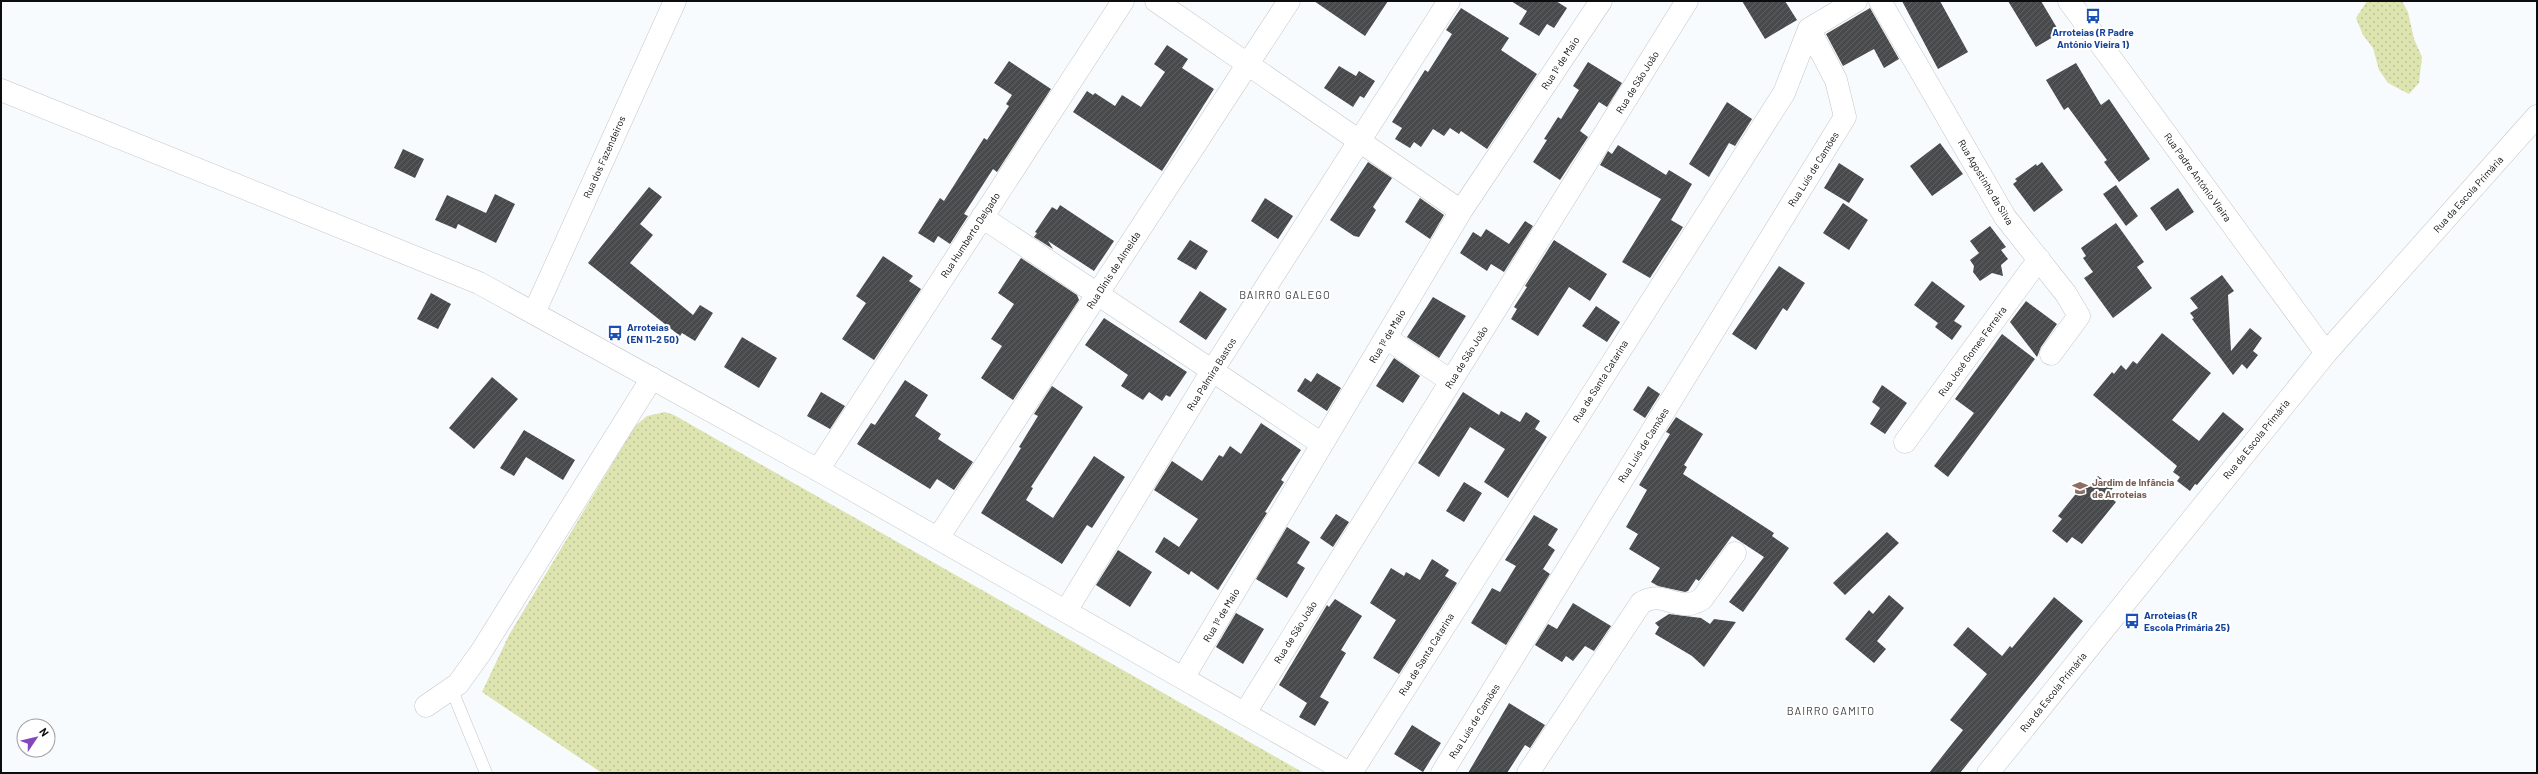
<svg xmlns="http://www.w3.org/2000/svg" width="2538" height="774" viewBox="0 0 2538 774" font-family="Barlow,sans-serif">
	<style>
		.grass { fill: url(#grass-dots) }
		.building { fill: url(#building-hatch) }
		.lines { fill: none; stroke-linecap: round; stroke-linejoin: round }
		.service-casing { stroke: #c3c6c8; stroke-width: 13 }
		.minor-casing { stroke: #c3c6c8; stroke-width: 23 }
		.tertiary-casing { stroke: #c3c6c8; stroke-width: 23 }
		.primary-casing { stroke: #c3c6c8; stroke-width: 23 }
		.service { stroke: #fff; stroke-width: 12 }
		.minor { stroke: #fff; stroke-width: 22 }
		.tertiary { stroke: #fff; stroke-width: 22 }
		.primary { stroke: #fff; stroke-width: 22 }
		.labels { text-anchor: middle; stroke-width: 4; stroke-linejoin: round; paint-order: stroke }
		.transit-label { font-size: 10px; font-weight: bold; fill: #164399; stroke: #fff; text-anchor: start }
		.street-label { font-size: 10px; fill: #0c0d0e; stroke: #fff }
		.education-label { font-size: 10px; font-weight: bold; fill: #785e54; stroke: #fff; text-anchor: start }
		.neighbourhood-label { font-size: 11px; letter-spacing: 1px; fill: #434547; stroke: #fff }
	</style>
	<defs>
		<pattern id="grass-dots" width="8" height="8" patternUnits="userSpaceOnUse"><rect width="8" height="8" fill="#dde4b0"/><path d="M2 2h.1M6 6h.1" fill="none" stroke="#bcc296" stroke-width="1.8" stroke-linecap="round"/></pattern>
		<pattern id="building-hatch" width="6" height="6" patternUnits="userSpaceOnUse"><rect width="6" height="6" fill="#484a4c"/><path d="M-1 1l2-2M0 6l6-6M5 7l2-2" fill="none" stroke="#5e6061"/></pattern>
	</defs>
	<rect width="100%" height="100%" fill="#f8fbfd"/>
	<!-- grass -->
	<path class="grass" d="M2367,1H2402L2408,12L2414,39L2422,57L2419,83L2409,94L2388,83L2379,70L2373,48L2363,35L2356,18Z
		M665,412L674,415L1304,773H602L482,692L509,635L635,426L647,416Z"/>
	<!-- building -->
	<path class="building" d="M1314,1H1388L1365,36Z
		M1511,1H1556L1567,8L1554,28L1547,24L1539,36L1519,24L1527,11Z
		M1742,1H1785L1797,20L1765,39Z
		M1902,1H1940L1968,52L1938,69Z
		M2008,1H2041L2060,33L2036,47Z
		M1461,8L1509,38L1501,50L1537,74L1487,149L1461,131L1459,134L1450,128L1444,136L1433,129L1421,147L1414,142L1410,148L1395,139L1402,128L1392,122L1425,70L1428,72L1452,34L1446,30Z
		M1870,8L1899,59L1884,68L1874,49L1843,66L1826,34Z
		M1167,45L1188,59L1182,68L1214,89L1162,171L1073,112L1087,91L1093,95L1095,93L1115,106L1122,95L1141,107L1165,72L1154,64Z
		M1009,61L1051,89L997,172L993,169L964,214L968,216L950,244L938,236L934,243L918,233L940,198L944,201L984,138L987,140L1009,106L1006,104L1012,95L994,83Z
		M1588,62L1622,83L1607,107L1599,102L1580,131L1588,137L1560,180L1533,162L1547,140L1544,139L1558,117L1561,119L1579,90L1573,86Z
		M2076,63L2101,105L2109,99L2150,159L2119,182L2104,162L2107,160L2068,107L2064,110L2046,80Z
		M1339,66L1356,76L1359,71L1375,81L1364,98L1360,96L1353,107L1324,88Z
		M1727,102L1752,119L1735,146L1729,143L1709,177L1689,164Z
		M1940,143L1963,174L1932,196L1910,166Z
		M1618,145L1666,175L1669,170L1692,184L1671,220L1683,227L1650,278L1622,262L1661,199L1600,165L1608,151L1612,154Z
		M403,149L424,159L415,178L394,168Z
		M1368,162L1392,178L1373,207L1376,210L1359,237L1354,236L1330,220Z
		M2042,162L2063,190L2034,212L2013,184L2017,181L2015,179L2025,172L2036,164L2037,166Z
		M1839,163L1864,179L1849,203L1824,188Z
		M2116,185L2138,216L2126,226L2103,194Z
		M649,187L662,197L640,224L653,235L630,263L693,315L700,305L713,313L695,341L682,333L680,336L588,263Z
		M2178,188L2194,212L2166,231L2150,208Z
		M495,194L515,204L496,243L458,224L456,229L435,220L447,195L486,213Z
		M1265,198L1293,216L1278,239L1251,221Z
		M1420,198L1444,215L1430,239L1405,222Z
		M1843,203L1868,220L1849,250L1823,233Z
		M1060,205L1114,241L1094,271L1048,241L1053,249L1034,237L1037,233L1035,232L1052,207L1057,210Z
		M1525,221L1533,226L1504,272L1491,264L1487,271L1460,253L1473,232L1481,237L1486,229L1509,244Z
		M2116,223L2144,262L2137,267L2152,288L2113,318L2084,278L2093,272L2083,258L2086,256L2081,248Z
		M1990,226L2006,247L2001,250L2008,259L2001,265L2003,276L1992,273L1980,281L1973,272L1974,266L1970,260L1979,253L1970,241Z
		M1190,240L1208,251L1196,270L1177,259Z
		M1554,240L1607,274L1590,301L1569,287L1538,336L1511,319L1517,309L1514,307L1527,287L1525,286Z
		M883,256L913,276L909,281L921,289L874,360L842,339L866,303L856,296Z
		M1021,258L1077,295L1079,300L1013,400L981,378L1002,346L991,339L1014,304L998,293Z
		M1779,266L1805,283L1787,311L1783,308L1756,350L1732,334Z
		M2222,275L2234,291L2228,295L2231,351L2250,328L2262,338L2253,351L2258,355L2247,369L2242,364L2233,375L2192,319L2194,318L2190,313L2198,308L2190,298Z
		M1932,281L1965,306L1954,321L1962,326L1952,340L1935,327L1938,323L1914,305Z
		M1200,291L1227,309L1206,340L1179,322Z
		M431,293L451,304L438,329L417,319Z
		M1433,297L1466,316L1439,358L1407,337Z
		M2026,301L2057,324L2041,347L2037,357L2010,322Z
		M1596,306L1620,322L1607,342L1582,326Z
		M1104,318L1187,372L1170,397L1166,395L1162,401L1149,392L1143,400L1121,386L1128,375L1085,345Z
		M2162,333L2211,373L2172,420L2199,441L2223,412L2244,429L2197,485L2195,484L2190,491L2177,481L2180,477L2173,472L2177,466L2093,395L2112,372L2114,374L2121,365L2126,370L2133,361L2137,364Z
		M2002,334L2035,359L1948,477L1934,466L1974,413L1955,399Z
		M742,337L777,358L759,388L724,367Z
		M1394,358L1420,376L1403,403L1376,386Z
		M1317,373L1341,388L1327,411L1297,391L1305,378L1311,382Z
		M492,377L518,399L474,449L449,428Z
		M905,380L928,395L915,416L941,434L938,439L973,462L954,490L937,479L930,489L857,444L871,423L875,425Z
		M1882,385L1907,403L1885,434L1870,424L1880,408L1872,402Z
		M1052,386L1083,407L1031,487L1033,488L1026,500L1053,518L1094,456L1125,477L1092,528L1087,525L1062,564L981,513L1021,448L1019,447L1038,416L1034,414Z
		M1648,386L1660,394L1645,418L1633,410Z
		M821,392L845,406L830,429L807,416Z
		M1463,392L1499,415L1501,411L1520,422L1526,412L1540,421L1535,429L1547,437L1508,498L1484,482L1505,449L1470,427L1439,477L1418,463Z
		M1676,417L1703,434L1684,465L1687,467L1683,474L1774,533L1772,536L1789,548L1743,612L1729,602L1764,557L1732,536L1699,581L1696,579L1688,591L1685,592L1658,586L1651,582L1660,568L1629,549L1638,534L1626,527L1647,490L1639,485L1670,434L1666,432Z
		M1261,423L1301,450L1281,480L1284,482L1265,512L1267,513L1218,590L1191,571L1189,575L1155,552L1164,537L1179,547L1198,519L1154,490L1172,461L1202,481L1219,455L1223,457L1230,446L1241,454Z
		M524,430L575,460L563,480L526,457L514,476L500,468Z
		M2098,476L2113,488L2107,495L2116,502L2082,544L2072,537L2067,543L2052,531L2062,519L2058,516L2083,485L2087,488Z
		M1464,482L1482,493L1464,522L1446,511Z
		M1336,514L1349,522L1333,547L1320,538Z
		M1534,515L1558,529L1548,545L1555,550L1543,569L1550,574L1506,645L1471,623L1492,588L1500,592L1516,566L1505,560Z
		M1287,527L1310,542L1297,563L1305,568L1287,598L1256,579Z
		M1887,532L1899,543L1845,595L1833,583Z
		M1118,550L1152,572L1130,607L1096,585Z
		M1432,559L1449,570L1445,576L1457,583L1399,674L1373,658L1396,620L1370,603L1391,568L1404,576L1406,572L1420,580Z
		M1889,595L1904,608L1877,641L1886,649L1874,663L1845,639L1869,610L1873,614Z
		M2054,597L2083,621L1960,773H1929L1963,730L1950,720L1987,674L1953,645L1968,627L2002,656L2010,646L2012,648Z
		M1335,599L1362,616L1341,650L1346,653L1320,697L1329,702L1315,726L1299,717L1307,703L1279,685L1327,605L1329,607Z
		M1573,603L1611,626L1594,651L1585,646L1573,661L1566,656L1562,662L1535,645L1548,624L1557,629Z
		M1236,613L1264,629L1243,664L1216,647Z
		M1669,614L1701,618L1710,624L1714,619L1736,622L1704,667L1692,656L1655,634L1659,627L1655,623Z
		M1509,703L1545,725L1530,748L1525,745L1507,773H1468Z
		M1412,725L1441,743L1423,772L1394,754Z"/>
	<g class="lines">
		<defs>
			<path id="service" d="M451,688L486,773"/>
			<path id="minor" d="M1156,1L1461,211
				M1880,1L2005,217L2066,294L2079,316L2051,354
				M982,217L1322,444
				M534,313L675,1
				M1386,338L1451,381
				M2326,353L2537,116
				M1905,442L2039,259
				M818,470L1123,1
				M938,538L1289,1
				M1066,611L1212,371L1449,1
				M1183,678L1461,211L1601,1
				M426,706L458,684L481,652L652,378
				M1245,713L1687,1
				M1351,773L1784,93L1809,29L1856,1
				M1442,773L1845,117L1836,80L1809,29
				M1528,773L1641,603C1664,588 1678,615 1702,599L1735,553"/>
			<path id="tertiary" d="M1988,773L2326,353L2069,1"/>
			<path id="primary" d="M1,90L479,283L818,470L1349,773"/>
		</defs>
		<!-- service casing -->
		<use href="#service" class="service-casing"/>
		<!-- minor casing -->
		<use href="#minor" class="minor-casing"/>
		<!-- tertiary casing -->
		<use href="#tertiary" class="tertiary-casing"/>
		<!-- primary casing -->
		<use href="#primary" class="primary-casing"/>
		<!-- service -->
		<use href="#service" class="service"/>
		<!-- minor -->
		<use href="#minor" class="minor"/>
		<!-- tertiary -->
		<use href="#tertiary" class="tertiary"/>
		<!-- primary -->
		<use href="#primary" class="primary"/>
	</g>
	<!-- icons -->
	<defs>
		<symbol id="bus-bare" viewBox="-9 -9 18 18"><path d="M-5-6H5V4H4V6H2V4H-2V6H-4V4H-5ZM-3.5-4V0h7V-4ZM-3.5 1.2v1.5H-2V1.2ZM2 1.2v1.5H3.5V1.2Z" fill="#1a4fb4" stroke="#fff" stroke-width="2.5" paint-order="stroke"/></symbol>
		<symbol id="school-bare" viewBox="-9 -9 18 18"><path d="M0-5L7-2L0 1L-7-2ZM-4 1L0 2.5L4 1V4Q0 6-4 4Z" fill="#8d6e63" stroke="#fff" stroke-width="2.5" paint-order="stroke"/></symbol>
	</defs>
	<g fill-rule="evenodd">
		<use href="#bus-bare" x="2082" y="5" width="22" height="22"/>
		<use href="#bus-bare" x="604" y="322" width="22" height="22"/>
		<use href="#school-bare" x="2069" y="477" width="22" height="22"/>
		<use href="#bus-bare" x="2121" y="610" width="22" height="22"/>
	</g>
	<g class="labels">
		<!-- transit labels -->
		<g class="transit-label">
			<text x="2093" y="36" text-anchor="middle">Arroteias (R Padre<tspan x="2093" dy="12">António Vieira 1)</tspan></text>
			<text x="627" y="331">Arroteias<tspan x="627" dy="12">(EN 11-2 50)</tspan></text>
			<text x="2144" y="619">Arroteias (R<tspan x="2144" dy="12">Escola Primária 25)</tspan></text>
		</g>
		<!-- street labels -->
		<g class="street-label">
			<text transform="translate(1560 63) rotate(-57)" y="4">Rua 1º de Maio</text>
			<text transform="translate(1637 82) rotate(-58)" y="4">Rua de São João</text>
			<text transform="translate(604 157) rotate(-66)" y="4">Rua dos Fazendeiros</text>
			<text transform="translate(1813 169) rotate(-58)" y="4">Rua Luís de Camões</text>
			<text transform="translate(2198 177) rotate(54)" y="4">Rua Padre António Vieira</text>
			<text transform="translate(1986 182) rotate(59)" y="4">Rua Agostinho da Silva</text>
			<text transform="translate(2468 194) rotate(-48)" y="4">Rua da Escola Primária</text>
			<text transform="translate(970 235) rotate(-57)" y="4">Rua Humberto Delgado</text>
			<text transform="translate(1113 270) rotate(-57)" y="4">Rua Dinis de Almeida</text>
			<text transform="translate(1387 336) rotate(-59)" y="4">Rua 1º de Maio</text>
			<text transform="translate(1972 351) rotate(-54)" y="4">Rua José Gomes Ferreira</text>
			<text transform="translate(1466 357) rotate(-58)" y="4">Rua de São João</text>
			<text transform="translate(1211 374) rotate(-58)" y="4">Rua Palmira Bastos</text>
			<text transform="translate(1600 381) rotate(-58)" y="4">Rua de Santa Catarina</text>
			<text transform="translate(2256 439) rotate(-51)" y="4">Rua da Escola Primária</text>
			<text transform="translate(1643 445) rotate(-58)" y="4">Rua Luís de Camões</text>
			<text transform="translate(1221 615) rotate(-59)" y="4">Rua 1º de Maio</text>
			<text transform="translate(1295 632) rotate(-58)" y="4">Rua de São João</text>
			<text transform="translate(1426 654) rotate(-58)" y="4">Rua de Santa Catarina</text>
			<text transform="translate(2053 692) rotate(-51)" y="4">Rua da Escola Primária</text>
			<text transform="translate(1474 721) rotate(-58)" y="4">Rua Luís de Camões</text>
		</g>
		<!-- education labels -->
		<g class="education-label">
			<text x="2092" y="486">Jardim de Infância<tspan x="2092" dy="12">de Arroteias</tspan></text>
		</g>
		<!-- neighbourhood labels -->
		<g class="neighbourhood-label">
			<text x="1285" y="299">BAIRRO GALEGO</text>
			<text x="1831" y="715">BAIRRO GAMITO</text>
		</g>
	</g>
	<!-- border -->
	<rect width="2538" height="774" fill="none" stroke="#0c0d0e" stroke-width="4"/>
	<!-- north arrow -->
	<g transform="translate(36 738) rotate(55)"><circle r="19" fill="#ffffff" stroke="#9e9e9f"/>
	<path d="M0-3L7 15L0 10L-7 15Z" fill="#8446bb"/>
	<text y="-6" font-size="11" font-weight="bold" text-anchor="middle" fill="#0c0d0e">N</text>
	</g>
</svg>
